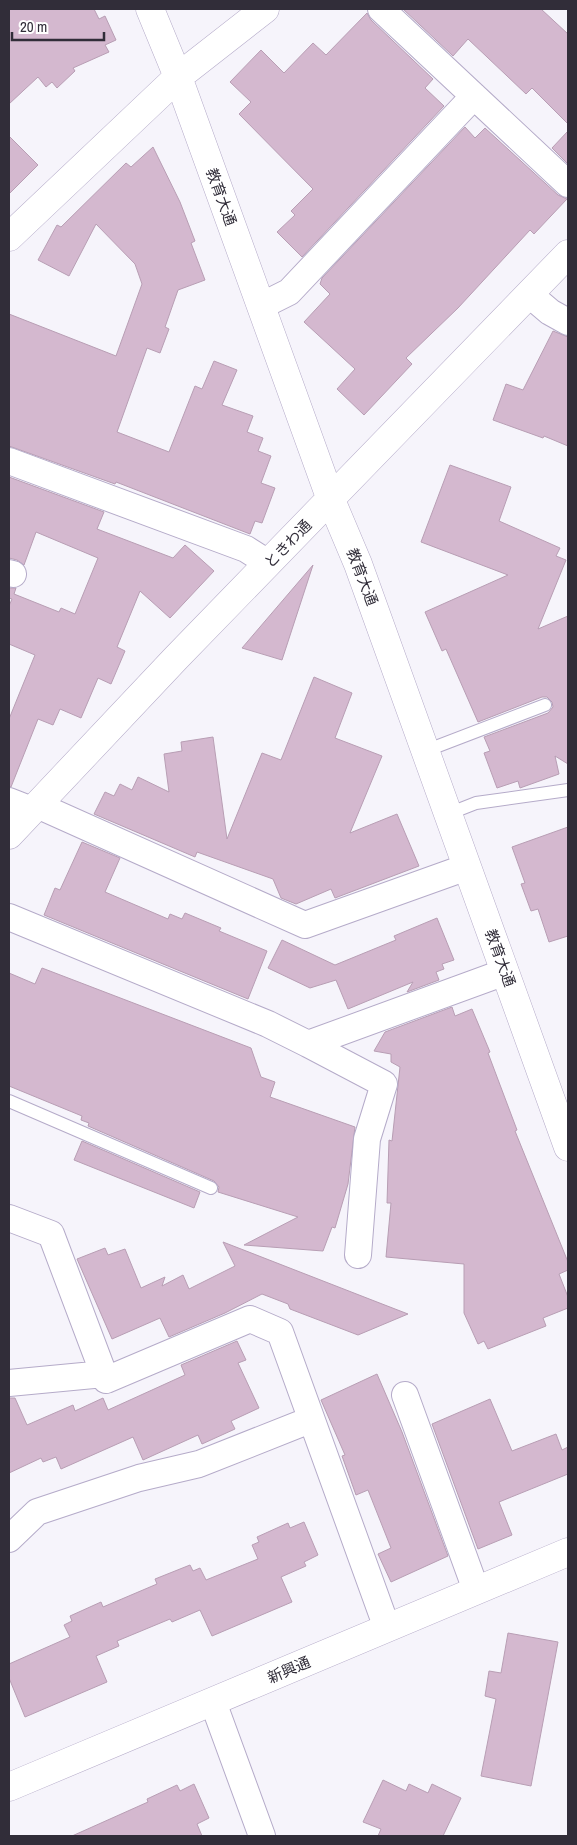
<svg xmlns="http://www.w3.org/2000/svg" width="577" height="1845" viewBox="0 0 577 1845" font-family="'Archivo Narrow','Noto Sans JP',sans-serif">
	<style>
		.building { fill: #d4b8cf; stroke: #b89eb4 }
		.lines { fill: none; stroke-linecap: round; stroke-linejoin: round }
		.lane-casing { stroke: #b5abc9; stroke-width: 14 }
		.street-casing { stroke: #b5abc9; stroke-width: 28 }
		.secondary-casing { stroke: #b5abc9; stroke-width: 29 }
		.lane { stroke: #fff; stroke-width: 12 }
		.street { stroke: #fff; stroke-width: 26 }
		.secondary { stroke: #fff; stroke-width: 28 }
		.labels { text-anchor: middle; stroke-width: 5; stroke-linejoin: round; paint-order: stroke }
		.street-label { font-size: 15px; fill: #312d39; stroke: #fff }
	</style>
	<rect width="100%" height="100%" fill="#f6f4fb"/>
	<!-- building -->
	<path class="building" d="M9,9H94L99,19L105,16L116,40L105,45L109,52L73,68L75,71L57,88L52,82L46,87L38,77L9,104Z
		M403,9H541L568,34V124L532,88L526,94L468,39L453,56Z
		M367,13L371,20L433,79L425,88L444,106L302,257L277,232L295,215L291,211L313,189L239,114L251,102L230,82L261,50L284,73L313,43L326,55Z
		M465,127L475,138L485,128L558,195L567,199L534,234L530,230L458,308L406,358L412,364L364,415L337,389L355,369L304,322L330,294L320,284L322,278Z
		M568,131V164L552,148Z
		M9,136L38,165L9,194Z
		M153,147L180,202L195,241L191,243L205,280L178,290L165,327L169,329L160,353L147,348L117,432L169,452L195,386L202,389L214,361L237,370L222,405L253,416L247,432L263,438L258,451L271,456L261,483L275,488L262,523L255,521L250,534L116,482L115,484L9,446V314L116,356L142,284L135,264L96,224L69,276L38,260L57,225L61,227L126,163L131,167Z
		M553,331L568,337V446L544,436L543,438L493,420L506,384L523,390Z
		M450,465L511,487L499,521L560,548L556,556L566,560L538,629L568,616V764L555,756L559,774L520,788L518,781L497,788L484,753L490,751L484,737L548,713L553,707L552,702L547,697H542L478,722L446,649L442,651L425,612L508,575L421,542Z
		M9,477L104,512L97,529L173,558L185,545L214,571L170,618L140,591L117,647L125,651L111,684L98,678L81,718L60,709L53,725L38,719L11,787L9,786V719L35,655L9,644V606L12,599L9,598V588H16L14,594L59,612L61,608L75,614L98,558L36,532L24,565L17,560L9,558Z
		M313,565L282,660L242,648Z
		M314,677L352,693L335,738L382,756L350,833L397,814L419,866L335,898L331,889L296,904L281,898L273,879L197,852L195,857L94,814L105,792L114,796L120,784L132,790L138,777L169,792L164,754L182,751L181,742L213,737L227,839L262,753L281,760Z
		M568,827V936L549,942L538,909L531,911L521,884L525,883L512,847Z
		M82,842L120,858L105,892L168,919L170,914L182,919L185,913L221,928L219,931L267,951L248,999L44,915L55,888L60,890Z
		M437,918L454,960L442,964L444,969L436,972L439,980L407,992L413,982L348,1009L336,980L310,988L268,968L282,940L335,965L396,940L394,936Z
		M42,968L251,1048L261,1077L275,1082L270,1097L355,1127L348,1184L335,1228L332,1227L323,1251L244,1245L298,1217L218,1192L219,1187L214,1181L88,1126L89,1123L81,1120L82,1116L9,1086V973L35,984Z
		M452,1007L455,1016L472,1009L490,1052L488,1053L517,1130L515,1131L568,1262V1270L559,1274L568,1297V1308L543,1318L546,1326L488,1349L484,1341L478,1344L464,1313V1264L386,1257L391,1203H387L389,1140L392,1141L400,1067L391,1062V1054L374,1051L385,1032Z
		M82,1141L200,1192L194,1208L74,1160Z
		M223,1242L377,1302L408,1314L358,1335L290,1309L288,1304L262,1294L225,1313L169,1337L160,1318L112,1339L77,1259L105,1248L108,1255L125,1249L141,1288L165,1277L162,1286L183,1275L189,1289L235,1266Z
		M237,1341L246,1360L238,1363L259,1408L231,1421L235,1429L202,1444L198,1435L143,1460L133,1437L61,1469L56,1457L43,1462L41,1458L9,1473V1398H15L27,1425L73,1405L75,1411L103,1398L108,1410L185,1375L181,1365Z
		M377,1374L402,1432L448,1556L391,1582L378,1554L391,1548L368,1490L356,1495L342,1456L345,1455L321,1400Z
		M490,1399L512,1451L556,1434L562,1450L568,1447V1474L499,1502L512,1535L478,1549L432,1424Z
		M304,1522L318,1555L304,1562L306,1566L281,1577L292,1602L212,1636L200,1610L172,1622L170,1619L117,1641L119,1646L96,1656L107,1682L25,1717L9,1678V1664L70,1637L64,1625L72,1621L70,1616L101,1602L103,1607L157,1584L155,1579L190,1565L193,1571L200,1568L206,1580L258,1559L252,1545L259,1542L257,1537L288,1523L290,1528Z
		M508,1633L558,1642L531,1786L481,1776L496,1699L485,1696L489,1671L501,1673Z
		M383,1780L406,1791L409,1784L428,1793L432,1784L461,1798L443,1836H378L381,1829L363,1822Z
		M194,1784L209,1818L197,1824L202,1836H72L148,1802L147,1799L177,1785L180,1791Z"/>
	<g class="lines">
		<defs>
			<path id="lane" d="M425,751L545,705
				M448,814L476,803L568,790
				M9,1101L211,1188"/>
			<path id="street" d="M381,9L568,184
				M530,295L550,312L568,322
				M261,306L289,292L474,96
				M9,461L246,549L268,563
				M9,573L13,574
				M9,801L32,810
				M37,805L305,925L467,867
				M9,917L268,1024L308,1044L505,972
				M308,1044L384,1084L367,1139L358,1255
				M9,1218L51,1234L106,1380L250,1319L280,1332L387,1628
				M9,1383L104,1374
				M405,1395L476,1590
				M9,1539L37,1512L139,1478L199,1464L310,1420
				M213,1702L262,1836"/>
			<path id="secondary" d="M150,9L178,77L331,500L358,564L568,1147
				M9,237L178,77L265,9
				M9,835L176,658L568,254
				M9,1787L568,1552"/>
		</defs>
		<!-- lane casing -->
		<use href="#lane" class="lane-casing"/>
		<!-- street casing -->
		<use href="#street" class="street-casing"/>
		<!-- secondary casing -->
		<use href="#secondary" class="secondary-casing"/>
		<!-- lane -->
		<use href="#lane" class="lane"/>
		<!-- street -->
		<use href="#street" class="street"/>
		<!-- secondary -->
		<use href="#secondary" class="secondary"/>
	</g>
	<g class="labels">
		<!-- street labels -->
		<g class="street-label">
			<text transform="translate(221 197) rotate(70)" y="5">教育大通</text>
			<text transform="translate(288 544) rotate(-46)" y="5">ときわ通</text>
			<text transform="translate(362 577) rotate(69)" y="5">教育大通</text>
			<text transform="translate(500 958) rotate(70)" y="5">教育大通</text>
			<text transform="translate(289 1670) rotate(-23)" y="5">新興通</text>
		</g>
	</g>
	<!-- border -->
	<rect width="577" height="1845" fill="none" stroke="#312d39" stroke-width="20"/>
	<!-- scale -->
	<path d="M12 32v8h92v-8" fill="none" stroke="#312d39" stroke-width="2.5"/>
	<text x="20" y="32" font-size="15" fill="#312d39" stroke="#ffffff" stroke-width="4" paint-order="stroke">20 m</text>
</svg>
